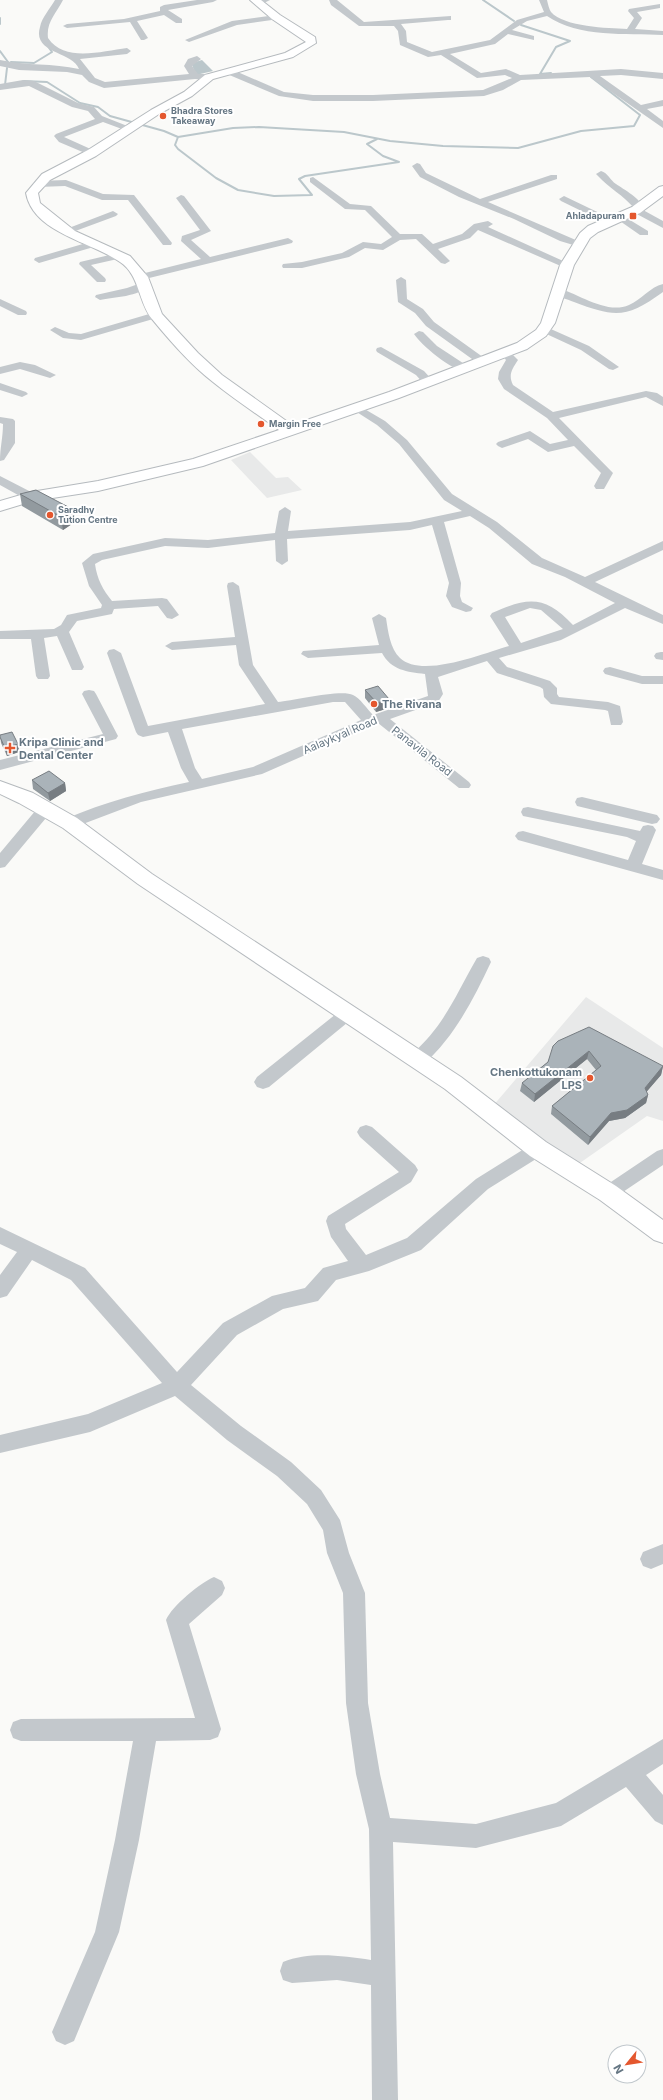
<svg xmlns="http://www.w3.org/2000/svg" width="663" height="2100" viewBox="0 0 663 2100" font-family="Inter,sans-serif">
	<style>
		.built { fill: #e8e9e9 }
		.water { fill: #bbc7cb }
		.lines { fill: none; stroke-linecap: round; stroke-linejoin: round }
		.stream { stroke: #bbc7cb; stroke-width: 2 }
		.major-casing { stroke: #b5babe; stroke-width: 2 }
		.minor { fill: #c3c8cc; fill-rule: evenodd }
		.major { fill: #fff; fill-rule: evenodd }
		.wall { fill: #929a9f }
		.shaded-wall { fill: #777d82 }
		.building { fill: #aab3b9; stroke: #777d82 }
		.poi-dot { fill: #e4572e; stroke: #fff; stroke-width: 1.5 }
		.labels { text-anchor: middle; stroke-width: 4; stroke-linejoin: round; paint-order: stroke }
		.far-poi-label { font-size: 9px; font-weight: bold; fill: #657683; stroke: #fff; text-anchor: start }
		.poi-label { font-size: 11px; font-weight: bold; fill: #657683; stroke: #fff; text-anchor: start }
		.street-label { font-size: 11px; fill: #657683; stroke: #fff }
	</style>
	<rect width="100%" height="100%" fill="#fafaf8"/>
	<!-- built -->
	<path class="built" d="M250,452L276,478L288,477L302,490L267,498L231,460Z
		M586,997L663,1048V1121L647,1116L577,1165L492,1107Z"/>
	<!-- water -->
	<path class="water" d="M202,60L213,71L196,75L192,65V63Z"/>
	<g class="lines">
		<!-- stream -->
		<path class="stream" d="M483,0L514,21
			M0,18V24
			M521,25L570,41L556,47L540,74L551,73
			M0,51L8,62
			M11,62L34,63L52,52L47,45
			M24,81L47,82L80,103L98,107L110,116L164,131L178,137L233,128L259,127L344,132L390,141L443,146L518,148L581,131L634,126L640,115L591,77
			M5,85L7,68
			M178,137L175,145L178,149L216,178L238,190L274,196L312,195L299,179L305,176L399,162L383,156L367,144L377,139"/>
		<defs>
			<path id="major" d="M250,0H261L280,15L315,37L316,43L293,57L213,79L192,96L159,114L96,156L50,180L38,193L40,203L75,231L130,256L148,277L162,314L198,353L222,375L292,425L389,392L517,343L536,330L541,323L560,265L580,233L588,226L632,207L659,187L663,186V196L640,213L598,232L590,238L574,265L555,323L546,336L527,349L399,398L203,466L98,491L33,501L0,511V501L31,492L98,481L193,459L279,430C257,414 234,399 213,382C190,364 170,341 152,319C138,302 140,275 120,262C92,242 33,233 26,193L42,174L88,150L151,110L184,92L205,75L285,53L306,42L272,19Z
				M0,781L33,793L77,818L152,874L461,1077L546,1142L616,1186L663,1220V1243L654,1240L600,1200L530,1156L445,1089L138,884L63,828L19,803L0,794Z"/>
		</defs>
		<!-- major casing -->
		<use href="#major" class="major-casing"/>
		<!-- minor -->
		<path class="minor" d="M55,0H63C56,14 46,22 48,38C65,63 102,51 127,48L131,51L127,54L80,59L95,78L105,82L189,74L184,66L188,59L197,56L201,59L192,66L198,74H209L213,77L209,80L195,79L104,88L89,82L82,75L67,72L19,70L0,66V60C26,66 53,63 79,69C72,51 32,54 40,27C42,17 50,9 55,0Z
			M197,0H217L213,2L168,10L182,19V23H176L164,15L137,21L148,38L144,40H141L130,22L67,28L63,26L67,24L124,19L160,11V7L164,5Z
			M253,0H270L266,2L253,3Z
			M329,0H337L364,22L451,16V20H448L401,24L406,31L407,42L432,52L490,40L517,20L544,12L539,0H547C548,4 549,9 551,12C564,27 608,28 627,29L634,18L628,11L629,9L660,4V8L637,12L642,18L635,29L663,31V35C626,33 579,38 547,16L527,21L512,30L534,36V40L508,34L495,44L450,54L481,73L506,69L520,75L621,69L663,73V79L621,75L600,76L641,105L663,100V106L647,109L663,121V128L590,77L521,80L503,90L484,96L373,101H313L279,96L227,74V70H233L284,92L313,95H373L483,90L512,78L505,75L477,78L441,55L428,57L400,45L398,31L394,26H359L331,5Z
			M276,15H279V19L237,25L189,42L185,40L232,21Z
			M23,80L34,81L78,103L94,107L102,116L135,129L130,132L103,122L64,137L95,151V155L92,156L59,142L54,136L56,134L95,119L88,111L72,107L29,86L0,90V84Z
			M417,163L420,164L426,173L480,199L551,175H557V179L488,202L585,244L580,247L560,241L514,219L459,197L420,177L412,166Z
			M601,171C608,173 610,180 616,184C623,189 644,200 643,210L663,221V228L633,212L631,210L634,208C623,195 609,188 598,176L596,174Z
			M313,177L350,204L371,206L400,234H422L433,244L462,234L474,224L488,221L493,224L488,227L572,265L571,267H563L478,230L470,238L438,249L450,261L445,264L441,263L416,239L400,240L383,250L365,248L349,257L302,268H283L282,266L283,264L302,262L342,253L363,242L381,244L392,237L365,210L345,209L310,182V178Z
			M66,180L103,194L134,195L172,243L171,245H163L128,200H102L65,186L38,187L33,184L38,181Z
			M181,195L184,196L211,231L191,240L210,257L288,238L293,241L292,243L141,280L137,279L136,277L137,275L201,259L181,241L182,236L200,230L176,198Z
			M564,196L614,220L616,222L614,224H608L561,201L559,199Z
			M113,211L118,214L116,216L70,233H62L61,231Z
			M620,214L648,231V235H640L617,219L615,217Z
			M93,241L98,244L97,246L39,263L34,260L35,258Z
			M118,253L123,256L122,258L91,265L105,278L106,280L105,282H97L79,264L80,262Z
			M401,277L406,280L407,299L423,309L434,322L487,360L489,362L487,364H479L426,326L415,313L398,302L396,280Z
			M144,282L149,285C139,297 114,297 100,300L95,297L96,295L127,288Z
			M663,284V292C627,318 616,318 574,302C567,299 556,297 552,291L557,288C578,293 606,315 629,305C641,300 650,287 663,284Z
			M0,299L26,311L27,313L26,315H18L0,306Z
			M156,312L160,313L161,315L160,317L81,340L63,338L50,330L55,327L69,333L81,334Z
			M544,326L589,346L619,367L613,370L609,369L581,350L540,331L539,329Z
			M419,331L423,332L437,346L469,367L471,369L469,371C456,375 421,345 414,334Z
			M381,347L424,371L434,382L432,384H424L416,375L377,352L376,350L377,348Z
			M506,351L510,352L518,360C512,369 508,375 513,385L553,412L646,391L657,393L663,397V406L646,397L559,418L613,473L604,489H596L594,486L601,473L574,446L548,452L528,439L502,448L498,446L496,444L498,442L530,431L550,444L568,440L547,418L504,389L498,379L499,372L506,360L501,354Z
			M20,362L35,365L56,375L50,378L20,369L0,374V367Z
			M0,383L26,392L28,394L22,397L0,390Z
			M356,404L385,421L407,440L452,494L497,522L542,558L585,577L663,541V550L595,582L663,615V624L625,608L561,640L499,658L507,667L550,681L557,688V694L559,697L608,702L620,706L623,722L621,725H611L608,711L605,710L551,704L544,697L543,689L540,687L497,673L487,661L438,677L443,694L438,702L390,719L469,782L471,785L469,788H459L378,723L262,774L141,802L75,827L70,828L65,827L62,823L65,819C105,802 146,791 189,782L181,768L168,732L143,737L138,735L136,732L107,653L109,650L114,649L121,653L148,726L265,704L239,665L236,645L172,650L165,646L172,642L235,637L227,586L228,583L233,582L239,586L253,665L278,702C293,701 341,689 353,695C360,698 367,709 373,715L428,696L425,674C407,672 391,670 382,653L308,658L301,654L303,651L379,645L372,618L379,614L386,618C388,631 390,649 400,658C422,679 484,653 509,646L490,616L492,613C528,597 545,595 573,625L615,603L565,577L532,564L489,528L470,516L444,522L461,583L460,596L462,602L473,608L471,611L466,612L452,607L446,596L449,583L432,525L410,530L287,539L288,561L282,565L276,561L275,540L208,548L165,546L102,560L95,564C97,579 103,590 112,601L162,598L167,599L179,615L172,619L167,618L158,606L114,609L112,614L77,621L69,632L84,667L82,670H72L57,636L44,638L50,676L48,679H38L36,676L31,639H0V631L54,629L61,625L67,615L101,608L102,605L89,586L82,563L93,554L165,538L208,540L275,533L279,511L285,507L291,511L288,531L410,522L462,511L444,500L399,444L377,425L352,409L350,407L352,405ZM530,608L541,610L563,629L521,643L505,617ZM333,702H345L361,720L253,767L202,779L195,768L182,729Z
			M0,417L13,419L15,421V443L4,460L0,461C0,448 3,437 3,424L0,423Z
			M0,476L35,494L37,497L31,501L27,500L0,485Z
			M661,652H663V660L656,659L654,656L656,653Z
			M610,667L642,676H663V684H642L605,674L603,671L605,668Z
			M89,690L94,691L96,694L118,736L116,739L0,770V760L103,734L82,694L84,691Z
			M582,797L657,815L660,819L657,823L652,824L577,806L575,802L577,798Z
			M46,803L51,804L53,808L51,812L5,867L0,868V853L41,804Z
			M528,807L640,831L643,826L648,825L653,826L656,830L642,864L663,870V880L518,840L515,836L518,832L523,831L628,860L636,841L627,837L523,816L521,812L523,808Z
			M483,956L489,958L491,962C473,1000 455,1036 423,1065L417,1067L411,1065L408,1060L411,1055C445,1025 455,996 477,958Z
			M347,1008L353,1010L355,1014L353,1018L269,1087L263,1089L257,1087L254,1082L257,1077L341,1010Z
			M366,1125L372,1127L415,1165L418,1170L411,1182L345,1224L346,1229L366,1255L407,1238L476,1179L532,1144L538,1142L544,1144L547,1149L544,1154L488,1189L421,1250L369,1271L336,1280L318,1301L283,1309L237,1335L191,1385L241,1426L291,1462L321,1490L340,1520L349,1553L365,1593L368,1703L380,1774L390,1818L476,1824L556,1803L663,1739V1764L646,1775L663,1795V1825L655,1821L626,1787L561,1826L476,1848L393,1842L398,2100H372L371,1985L337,1980L292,1983L283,1980L280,1971L283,1962C310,1951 343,1956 371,1960L369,1829L356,1774L346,1703L343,1593L327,1553L323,1530L307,1504L277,1476L227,1440L175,1396L90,1432L0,1453V1435L88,1414L162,1383L71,1280L32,1260L7,1296L0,1298V1275L17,1252L0,1244V1227L85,1268L177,1372L223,1323L272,1296L305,1288L323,1268L348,1261L331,1237L326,1221L328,1216L399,1172L360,1137L357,1132L360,1127Z
			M663,1149V1165L614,1198L608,1200L602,1198L599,1193L602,1188L657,1151Z
			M663,1544V1564L651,1569L643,1566L640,1559L643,1552Z
			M214,1577L222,1581L225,1588L222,1595L189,1624L221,1729L218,1737L210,1740L156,1741L139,1840L119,1932L74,2041L65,2045L56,2041L52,2032L95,1932L115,1840L133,1741H21L13,1738L10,1730L13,1722L21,1719L195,1718L166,1620C172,1606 200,1583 214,1577Z"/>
		<!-- major -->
		<use href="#major" class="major"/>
	</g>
	<!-- wall -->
	<path class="wall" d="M20,494L74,510L75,522L63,530L22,506Z
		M365,690L389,708L376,712L365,698Z
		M0,735L18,744L19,752L7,756L1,743Z
		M32,780L65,783L66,791L50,801L33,789Z
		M558,1041L663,1066L661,1075L646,1092L648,1095L646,1103L625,1118L609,1121L588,1145L551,1114L552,1106L596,1070L587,1059L534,1102L520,1091L522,1083L548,1062Z"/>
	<!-- shaded-wall -->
	<path class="shaded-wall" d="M74,510L75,522L63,530L61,517Z
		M389,699V708L376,712L377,703Z
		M18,744L19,752L7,756L5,748Z
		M65,783L66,791L50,801L48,793Z
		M589,1051L587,1059L534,1102L535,1094Z
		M663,1066L661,1075L643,1096L645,1088Z
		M648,1095L646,1103L625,1118L609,1121L588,1145L590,1137L611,1113Z"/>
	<!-- building -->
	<path class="building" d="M36,490L74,510L61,517L20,494Z
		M378,686L389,699L377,703L365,690Z
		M12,732L18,744L5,748L0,737V735Z
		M49,771L65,783L48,793L32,780Z
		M589,1027L663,1066L645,1088L648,1095L627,1110L611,1113L590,1137L552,1106L601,1066L589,1051L535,1094L522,1083L548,1062L553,1046L558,1041Z"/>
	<!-- markers -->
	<g class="poi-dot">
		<circle cx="163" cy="116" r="4"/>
		<rect x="629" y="212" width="8" height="8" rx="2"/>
		<circle cx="261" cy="424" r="4"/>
		<circle cx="50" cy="515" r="4"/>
		<circle cx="374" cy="704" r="4"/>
		<path d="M8 742h4v4h4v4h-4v4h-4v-4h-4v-4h4z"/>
		<circle cx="590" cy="1078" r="4"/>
	</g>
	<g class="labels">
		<!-- far-poi labels -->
		<g class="far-poi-label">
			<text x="171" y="114">Bhadra Stores<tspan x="171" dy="10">Takeaway</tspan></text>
			<text x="625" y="219" text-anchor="end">Ahladapuram</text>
			<text x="269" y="427">Margin Free</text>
			<text x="58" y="513">Saradhy<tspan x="58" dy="10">Tution Centre</tspan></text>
		</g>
		<!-- poi labels -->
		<g class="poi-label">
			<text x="382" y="708">The Rivana</text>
			<text x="19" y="746">Kripa Clinic and<tspan x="19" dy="13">Dental Center</tspan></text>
			<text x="582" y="1076" text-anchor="end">Chenkottukonam<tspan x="582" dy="13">LPS</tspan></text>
		</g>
		<!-- street labels -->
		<g class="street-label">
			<text transform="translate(340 735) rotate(-23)" y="4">Aalaykyal Road</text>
			<text transform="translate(422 751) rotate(38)" y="4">Panavila Road</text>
		</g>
	</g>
	<!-- north arrow -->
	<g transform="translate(627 2064) rotate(240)"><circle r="19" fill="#ffffff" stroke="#c1c8cd"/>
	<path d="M0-3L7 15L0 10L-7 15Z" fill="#e4572e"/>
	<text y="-6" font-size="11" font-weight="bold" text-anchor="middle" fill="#657683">N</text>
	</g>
</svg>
